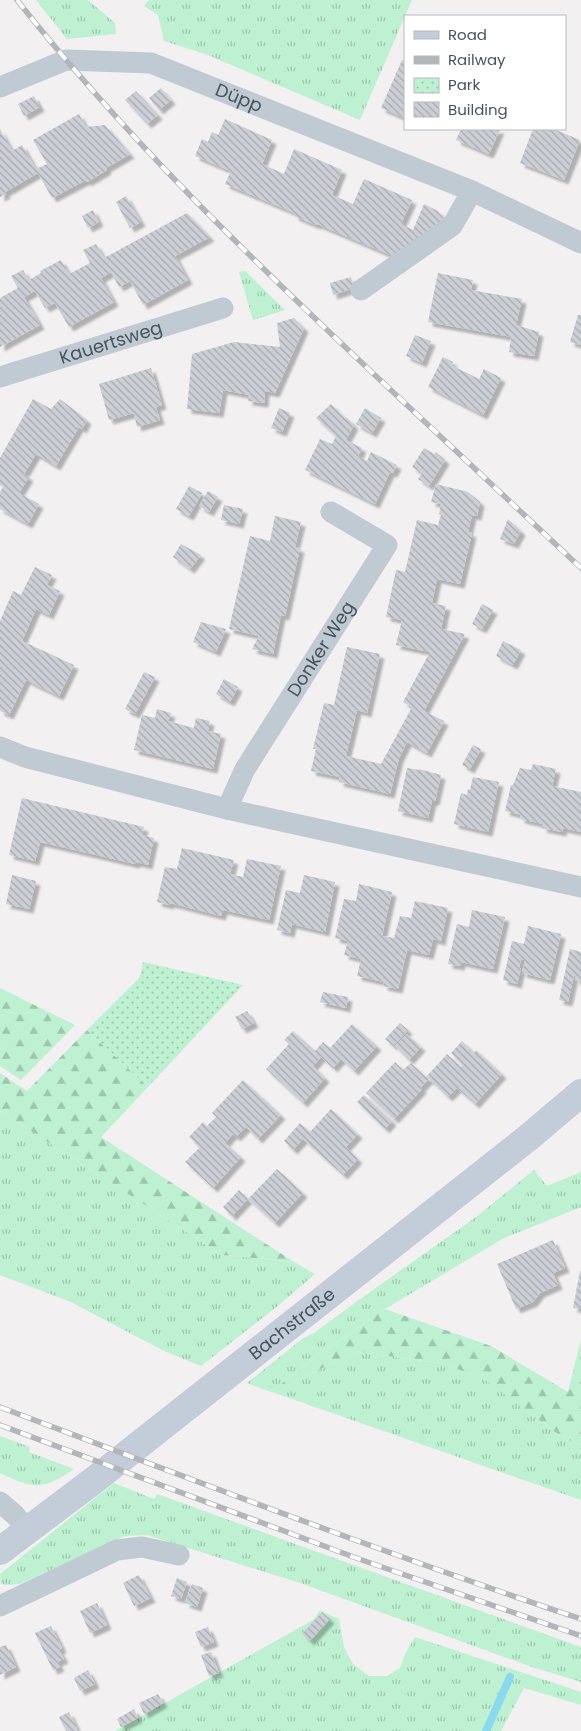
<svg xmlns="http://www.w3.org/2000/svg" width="581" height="1731" viewBox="0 0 581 1731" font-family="Poppins,sans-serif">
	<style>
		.grass { fill: url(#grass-tufts) }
		.forest { fill: url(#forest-firs) }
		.park { fill: url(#park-dots) }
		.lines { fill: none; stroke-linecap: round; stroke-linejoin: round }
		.stream { stroke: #8adaef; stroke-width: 8 }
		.building { fill: url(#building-back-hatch); filter: url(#shadow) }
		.street { stroke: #c0cad2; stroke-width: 21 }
		.secondary { stroke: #c2cdd9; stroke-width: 28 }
		.rail-casing { stroke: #b2b5ba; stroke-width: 5.5 }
		.rail { stroke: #fff; stroke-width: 4; stroke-dasharray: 11; stroke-linecap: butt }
		.labels { text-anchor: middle; stroke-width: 4; stroke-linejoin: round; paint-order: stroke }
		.street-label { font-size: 18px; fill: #47535e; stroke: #fff }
	</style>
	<defs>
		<pattern id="grass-tufts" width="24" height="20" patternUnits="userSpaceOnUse" patternTransform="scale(1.25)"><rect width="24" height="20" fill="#bef1d1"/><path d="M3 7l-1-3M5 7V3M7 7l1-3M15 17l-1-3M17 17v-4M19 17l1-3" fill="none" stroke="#9cc6ad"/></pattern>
		<pattern id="forest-firs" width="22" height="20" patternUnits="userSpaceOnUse" patternTransform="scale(1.25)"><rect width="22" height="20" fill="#bef1d1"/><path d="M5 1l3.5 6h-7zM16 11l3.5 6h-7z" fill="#9cc6ad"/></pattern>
		<pattern id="park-dots" width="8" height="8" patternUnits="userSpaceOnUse" patternTransform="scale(1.25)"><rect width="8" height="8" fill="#bef1d1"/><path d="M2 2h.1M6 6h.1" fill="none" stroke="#9cc6ad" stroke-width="1.8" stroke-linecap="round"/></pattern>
		<pattern id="building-back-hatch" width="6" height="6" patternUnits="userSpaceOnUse" patternTransform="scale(1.25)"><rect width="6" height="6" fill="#cccfd5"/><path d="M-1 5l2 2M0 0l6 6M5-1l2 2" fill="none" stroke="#a7abb0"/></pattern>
		<filter id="shadow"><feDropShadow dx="4.5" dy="4.5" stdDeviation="1" flood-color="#0004"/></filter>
	</defs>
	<rect width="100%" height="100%" fill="#f2f0f0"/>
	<!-- grass -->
	<path class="grass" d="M36,0H88L115,23L116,34L67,39Z
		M149,0H412L360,120L208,55L164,41L158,15L144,6Z
		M245,271L285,310L253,320L239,272Z
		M0,1111L222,1255L294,1262L315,1274L279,1305L201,1366L164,1351L71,1302L0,1275Z
		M534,1170L547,1186L581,1172V1207L504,1238L385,1309L321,1353L271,1392L247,1383L302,1339L314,1333L356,1302L476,1217Z
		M359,1352L445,1364L488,1381L562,1437L581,1445V1500L275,1393L345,1356Z
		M0,1436L30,1447L29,1452L74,1469C42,1491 34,1489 0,1473Z
		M114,1483L154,1499L157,1494L581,1647V1682L532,1667L300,1583L147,1535L125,1536L20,1584L8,1585L1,1584L0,1574Z
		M320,1610L339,1619L344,1647L353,1664L369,1676H387L400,1668L406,1652L415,1637L581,1692V1705L524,1688L501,1731H115L313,1620Z"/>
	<!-- forest -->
	<path class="forest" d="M0,988L75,1025L21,1080L0,1066Z
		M87,1030L148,1087L101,1137L294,1262L222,1255L0,1111V1073L27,1091Z
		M385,1309L491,1346L568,1392L581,1339V1445L562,1437L487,1381L445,1364L359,1352L345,1356L275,1393L271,1392L321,1353Z"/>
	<!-- park -->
	<path class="park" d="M143,962L243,985L148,1087L87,1030L140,977Z"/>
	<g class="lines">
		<!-- stream -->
		<path class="stream" d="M486,1731L510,1677"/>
	</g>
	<!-- building -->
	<path class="building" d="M402,60L405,61V118L381,108Z
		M161,88L171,100L159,110L149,98Z
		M136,91L158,115L147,124L125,100Z
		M34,96L40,107L24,116L18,104Z
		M79,114L86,127L105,125L130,154L106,168L107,170L87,182L86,180L52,198L38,173L5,192L6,194L0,197V129L12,151L22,145L36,169L47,164L33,140Z
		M225,119L272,140L262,164L284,174L294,149L342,170L332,195L353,204L364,179L412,200L401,224L413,230L424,204L438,211L446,222L393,256L317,224L316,225L294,216L295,213L225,184L231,171L195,156L202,139L208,142L212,132L218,135Z
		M461,129H500L489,154L456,140Z
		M533,129H556V130L580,140L564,180L520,163Z
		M126,196L141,222L130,228L116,202Z
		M93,210L99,222L88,228L82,216Z
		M187,213L210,237L175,256L188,280L143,305L130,281L119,287L111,272L101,278L114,302L69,327L55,303L45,308L35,291L24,297L40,325L0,347V298L18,288L11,276L23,270L29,280L41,273L40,271L61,260L69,274L90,263L83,250L96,244L104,258Z
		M438,273L473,280L471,290L522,299L516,325L539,332L534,356L509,352L511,337L428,322Z
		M351,277L354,288L333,295L330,283Z
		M578,315H581V345L570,342Z
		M294,318L304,328L275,393L265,391L264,403L248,401L249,395L223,390L219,413L187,409L192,354L234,342L280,347L277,323Z
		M415,335L431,341L422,363L406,356Z
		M443,357L453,362L451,365L479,379L484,369L501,378L483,415L428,387Z
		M151,368L162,405L156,407L160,420L137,427L134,413L109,420L99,384Z
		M33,399L51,409L60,399L87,420L82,429L79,427L56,466L36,454L24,474L29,477L19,493L39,504L28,524L0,509V492L3,487L0,485V458Z
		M331,404L346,419V417L354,425L346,440L362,448L358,456L367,461L371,452L397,465L393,473L390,472L375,504L305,470L320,439L332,444L336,436L316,418Z
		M279,408L290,413L282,432L271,428Z
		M365,408L381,418L372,433L356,424Z
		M424,448L434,454L436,452L445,460L429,486L418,479L422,473L412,467Z
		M436,484L468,492L480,502L477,516L472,515L468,532L472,533L460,584L437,579L432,603L446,606L441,629L465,634L424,711L444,721L427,753L407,742L399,758L390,794L339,782L340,777L311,771L316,749H313L324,703L334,705L347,647L380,654L367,713L357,710L346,756L381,764L412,707L403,702L430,652L396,645L402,620L386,617L396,570L405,572L417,520L438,525L441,515L439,514L441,504L431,502Z
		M189,486L202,493L189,516L176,509Z
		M208,491L218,497L209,512L199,506Z
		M224,505L243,509L239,524L221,520Z
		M275,516L301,522L295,547L300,548L285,616L281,615L273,654L252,649L259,636L229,629L250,536L270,541Z
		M508,519L521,531L514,544L500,539Z
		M181,544L201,555L190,569L173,557Z
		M35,567L52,575L47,585L60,591L49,615L36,609L22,641L74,665L59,696L26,680L9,715L0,711V621L13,591L21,595Z
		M482,604L493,610L482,629L472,624Z
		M201,622L226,629L216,652L193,642Z
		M503,641L521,650L513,665L496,656Z
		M144,672L155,677L135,714L125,709Z
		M224,679L238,687L230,702L216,694Z
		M157,709L171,713L168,721L194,728L196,718L210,721L208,731L221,734L213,769L134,750L142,715L155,718Z
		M473,745L481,749L470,769L462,765Z
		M533,764L556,769L552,786L581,792V832L563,828L562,832L542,828L543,824L520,819L521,815L505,811L511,785H513L520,768L531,770Z
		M407,768L419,770V769L441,775L435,801H432L428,818L398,811Z
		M473,777L499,782L488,832L454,824L461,793L467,795L468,789L470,790Z
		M22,798L144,827L142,835L154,838L148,865L136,862L135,864L40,842L35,861L9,855Z
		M182,848L234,860L230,874L243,877L247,859L281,866L269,920L223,910L221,916L170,903L169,905L157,902L165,867L177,869Z
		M12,875L36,881L29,909L6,904Z
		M304,875L335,882L325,932L292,924L290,933L277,930L286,890L300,893Z
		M359,884L392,892L382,936L394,938L400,916L411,918L415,901L448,908L441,941L433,939L429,955L407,950L398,989L383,986L384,982L357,976L361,959L344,955L348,941L335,938L344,899L356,901Z
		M472,910L505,917L493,969L461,962L460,966L448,964L457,924L469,927Z
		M528,926L561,934L550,980L522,973L525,960L521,959L519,968H521L517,984L503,980L512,941L524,944Z
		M570,949L581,952V981L575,980L576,976L574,975L568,1002L559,1000Z
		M323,992L348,997L346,1008L320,1002Z
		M247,1011L254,1023L242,1029L235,1017Z
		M400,1023L408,1030L393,1046L385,1039Z
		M352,1024L377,1046L354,1071L341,1059L333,1068L321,1057L313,1066L325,1078L303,1103L266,1069L289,1044L284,1040L293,1031L315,1051L323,1042L330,1048Z
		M407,1034L421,1047L409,1060L395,1046Z
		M462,1041L474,1053L476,1050L502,1074L475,1104L457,1088L448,1097L429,1079L421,1087L422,1089L394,1119L366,1093L395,1062L403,1070L411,1063L426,1077L447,1054L461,1067L463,1065L451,1053Z
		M243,1080L281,1115L258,1139L246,1127L236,1137L233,1134L225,1143L241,1157L213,1188L185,1162L200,1147L189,1137L203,1122L207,1126L216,1117L212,1113Z
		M364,1095L392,1121L385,1129L357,1102Z
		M331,1109L358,1134L346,1147L358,1159L343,1175L303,1139L293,1150L284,1141L300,1123L310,1132Z
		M277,1169L303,1193L275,1223L248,1199L232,1216L223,1207L239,1190L248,1199Z
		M553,1240L565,1268L553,1273L558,1285L540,1293L533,1302L516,1309L497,1264Z
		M580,1271H581V1309L573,1308Z
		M139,1575L151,1598L134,1606L123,1583Z
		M177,1578L187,1582L181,1599L171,1596Z
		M192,1584L203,1588L197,1607L185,1603Z
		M97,1603L107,1625L90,1633L80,1611Z
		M322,1612L330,1619L310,1641L302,1634Z
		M51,1626L62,1648L59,1650L64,1659L57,1662L60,1667L53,1670L35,1633Z
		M208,1627L214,1642L201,1647L195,1632Z
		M6,1645L16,1667L0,1675V1647Z
		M211,1652L219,1673L209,1676L201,1655Z
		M88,1670L95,1684L80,1691L74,1678Z
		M158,1694L163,1703L144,1714L139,1703Z
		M134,1709L138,1718L121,1727L117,1719Z
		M69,1712L78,1731H66L59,1717Z"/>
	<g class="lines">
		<!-- street -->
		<g class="street">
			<path id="s1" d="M0,87L66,60L151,63L472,191L581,243"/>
			<path d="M361,290L452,226L472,191"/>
			<path id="s2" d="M0,377L223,308"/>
			<path d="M0,747L25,757L227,809L581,887"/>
			<path id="s3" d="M227,809L245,769L387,545L331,512"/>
			<path d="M0,1502L15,1515L28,1531"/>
			<path d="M0,1606L117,1550L142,1547L179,1555"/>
		</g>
		<!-- secondary -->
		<path class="secondary" id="s4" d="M0,1551L93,1481L529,1137L581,1093"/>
		<defs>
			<path id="rail" d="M17,0C125,137 251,259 378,378C446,441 513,505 581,568
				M0,1407C193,1480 386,1554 581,1619
				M0,1425L359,1559L581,1636"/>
		</defs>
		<!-- rail casing -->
		<use href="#rail" class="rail-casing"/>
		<!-- rail -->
		<use href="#rail" class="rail"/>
	</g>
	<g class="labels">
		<!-- street labels -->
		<g class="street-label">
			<text dy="6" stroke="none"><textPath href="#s1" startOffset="251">Düpp</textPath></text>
			<text dy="6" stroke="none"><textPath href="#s2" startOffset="116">Kauertsweg</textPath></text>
			<text dy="6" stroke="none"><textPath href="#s3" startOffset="186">Donker Weg</textPath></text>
			<text dy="6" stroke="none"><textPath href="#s4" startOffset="370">Bachstraße</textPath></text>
		</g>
	</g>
	<!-- legend -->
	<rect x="404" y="15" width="162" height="115" fill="#ffffff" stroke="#b5babf"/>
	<rect x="414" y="31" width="25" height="8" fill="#c2cdd9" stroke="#b5babf"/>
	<text x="448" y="40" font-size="15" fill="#47535e">Road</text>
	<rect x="414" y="56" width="25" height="8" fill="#b2b5ba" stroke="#b5babf"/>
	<text x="448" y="65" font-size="15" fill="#47535e">Railway</text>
	<rect x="414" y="78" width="25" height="15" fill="url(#park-dots)" stroke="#b5babf"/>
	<text x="448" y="90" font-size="15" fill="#47535e">Park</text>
	<rect x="414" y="102" width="25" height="15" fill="url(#building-back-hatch)" stroke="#b5babf"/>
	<text x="448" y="115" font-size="15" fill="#47535e">Building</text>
</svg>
